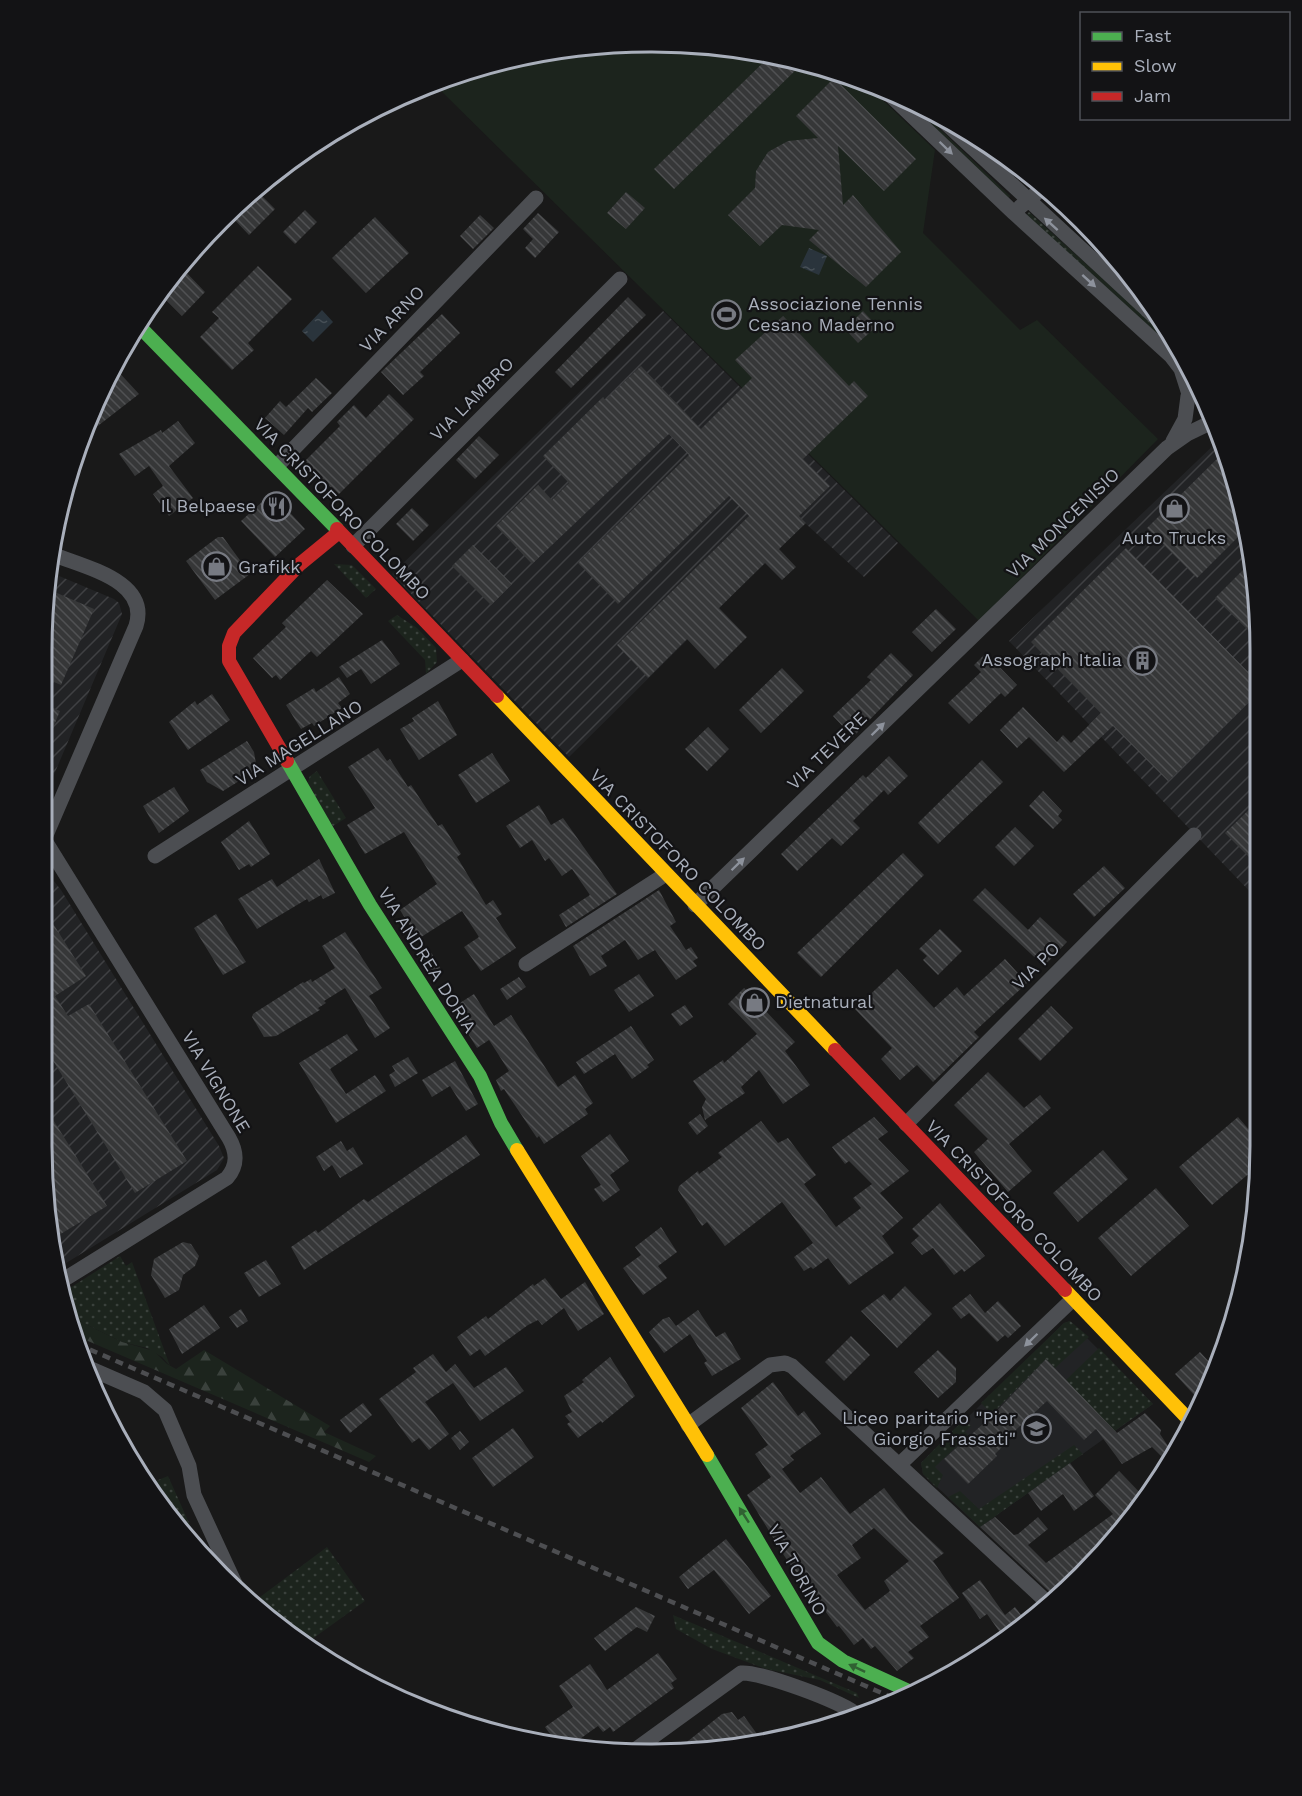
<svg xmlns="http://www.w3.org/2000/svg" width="1302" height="1796" viewBox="0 0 1302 1796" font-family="'Work Sans',sans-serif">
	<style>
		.built { fill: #222325 }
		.industrial { fill: url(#industrial-furrows) }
		.green { fill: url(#green-dots) }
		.forest { fill: url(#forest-firs) }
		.pitch { fill: #1c241d }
		.water { fill: url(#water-ripples) }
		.building { fill: url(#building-back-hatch); fill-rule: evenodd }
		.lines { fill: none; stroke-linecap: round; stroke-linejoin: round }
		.street { stroke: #4c4e52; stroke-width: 15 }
		.fast { stroke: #4caf50; stroke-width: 14 }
		.slow { stroke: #ffc107; stroke-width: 14 }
		.jam { stroke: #c62828; stroke-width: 14 }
		.rail { stroke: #4d4e51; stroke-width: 4.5; stroke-dasharray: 8 6; stroke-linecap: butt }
		.oneway { fill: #8d929c }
		.oneway2 { fill: #306132 }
		.labels { text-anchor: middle; stroke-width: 4.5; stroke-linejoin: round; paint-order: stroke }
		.poi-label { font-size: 18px; fill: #a9afbb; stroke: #131315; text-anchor: start }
		.street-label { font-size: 18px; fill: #a9afbb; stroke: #131315 }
		.rim { fill: none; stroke: #a9afbb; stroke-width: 3 }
	</style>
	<defs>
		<pattern id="industrial-furrows" width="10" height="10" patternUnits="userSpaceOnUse" patternTransform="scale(1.5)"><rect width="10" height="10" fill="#222325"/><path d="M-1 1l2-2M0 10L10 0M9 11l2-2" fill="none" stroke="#3f4043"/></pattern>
		<pattern id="green-dots" width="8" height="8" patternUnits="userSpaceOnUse" patternTransform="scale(1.5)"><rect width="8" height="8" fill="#1c241d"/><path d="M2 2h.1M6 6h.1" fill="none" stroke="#3a413c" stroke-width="1.8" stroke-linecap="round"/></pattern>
		<pattern id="forest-firs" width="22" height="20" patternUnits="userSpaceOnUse" patternTransform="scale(1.5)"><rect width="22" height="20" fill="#1c241d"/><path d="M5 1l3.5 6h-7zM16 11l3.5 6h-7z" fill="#3a413c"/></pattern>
		<pattern id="water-ripples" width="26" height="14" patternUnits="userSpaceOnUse" patternTransform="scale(1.5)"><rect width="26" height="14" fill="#2a343c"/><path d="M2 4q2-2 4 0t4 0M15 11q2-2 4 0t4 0" fill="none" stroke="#464f56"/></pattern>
		<pattern id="building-back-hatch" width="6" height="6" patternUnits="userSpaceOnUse" patternTransform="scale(1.5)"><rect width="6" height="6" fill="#363738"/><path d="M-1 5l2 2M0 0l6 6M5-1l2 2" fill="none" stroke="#505153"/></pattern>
	</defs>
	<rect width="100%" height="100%" fill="#191919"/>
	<!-- built -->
	<path class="built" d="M1070,1321L1153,1404L980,1527L923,1474L921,1463L1064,1323Z"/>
	<!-- industrial -->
	<path class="industrial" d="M663,311L898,543L864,577L805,523L569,757L392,574Z
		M1219,440L1255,571L1257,899L1009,641Z
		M52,573L114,599L119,603L122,614L42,803V651Z
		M42,866L61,890L219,1146L224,1158L217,1170L58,1268L42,1145Z"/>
	<!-- green -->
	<path class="green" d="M907,102L916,106L1010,196L1008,198Z
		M1029,212L1168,338L1174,349L1026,215Z
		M334,564L352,565L376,589L366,598Z
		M397,615L417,628L436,648L437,662L426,674L425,660L388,621Z
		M317,771L346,818L333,826L307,784L310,776Z
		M120,1256L126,1266L132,1262L170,1366L162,1357L147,1348L122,1342L67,1315L62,1293Z
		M1070,1321L1089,1337L1055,1368L1046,1359L992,1414L981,1403L1064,1323Z
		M1099,1348L1153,1404L1106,1437L1066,1380Z
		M964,1419L971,1426L965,1432L968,1435L935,1467L943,1475L937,1488L923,1474L921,1463Z
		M1074,1445L1083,1454L980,1527L948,1497L960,1491L979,1509Z
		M168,1476L199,1545L146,1485Z
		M327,1547L365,1601L308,1642L268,1615L260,1597Z
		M673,1615L857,1693L859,1698L820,1680L766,1669L712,1649L676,1629Z"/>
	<!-- forest -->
	<path class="forest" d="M67,1315L122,1342L154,1351L167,1364L176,1369L204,1350L330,1426L324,1432L376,1456L369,1462L74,1335Z"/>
	<!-- pitch -->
	<path class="pitch" d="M611,43L730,47L846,74L864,82L935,150L923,233L1020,330L1037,320L1158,439L979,621L435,85L493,63Z"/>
	<!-- water -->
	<path class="water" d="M809,248L827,256L819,275L800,267Z
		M322,310L333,322L313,342L302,331Z"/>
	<!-- building -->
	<path class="building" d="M770,56L802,64L674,189L654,169Z
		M834,78L916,159L884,191L838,146L843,205L853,195L901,252L866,287L809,240L819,230L782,225L760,246L728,215L755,188L756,171L768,152L788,141L818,138L796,116Z
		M256,190L275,209L249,235L230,215Z
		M626,192L645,208L626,229L607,213Z
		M305,210L317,222L295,244L283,232Z
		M538,213L559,232L535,258L525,248L533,239L523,229Z
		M480,215L494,228L473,249L460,236Z
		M375,217L409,253L366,293L332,258Z
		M258,266L292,299L248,343L254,350L232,370L200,337L219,318L212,312Z
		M182,268L205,292L182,316L159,293Z
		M628,297L646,315L571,388L555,372Z
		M863,311L877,326L858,343L845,329Z
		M442,314L460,333L420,372L424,376L403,395L381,372Z
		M783,316L849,386L854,381L868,396L803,459L830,486L799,516L806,523L779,549L796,567L782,580L765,563L719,608L747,637L715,669L687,639L648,678L617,645L749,516L729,496L618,604L578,563L689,455L669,434L532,564L496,526L538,485L552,500L569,483L543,456L603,397L605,400L641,366L701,429L752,378L735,360Z
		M115,368L139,394L81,439L88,418Z
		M316,378L332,393L312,412L308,408L284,435L265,418L280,401L286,407Z
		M389,394L414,419L338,495L305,461L340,426L337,422L354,405L366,418Z
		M178,421L195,443L169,466L193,498L169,516L153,494L163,486L149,466L135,476L119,454L161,430L162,433Z
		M479,436L499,455L475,479L456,460Z
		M1223,453L1244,531L1197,578L1147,528Z
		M272,493L305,529L275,557L241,521Z
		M412,508L429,525L413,541L396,524Z
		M218,537H223L250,574L215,600L186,561Z
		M473,545L512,584L491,605L452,566Z
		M1126,548L1255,679L1256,695L1168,781L1113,726L1064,772L1029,737L1017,748L1000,730L1023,707L1057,742L1063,735L1071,743L1101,713L1031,642Z
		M1252,561L1255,571V623L1248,630L1215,598Z
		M327,580L363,614L317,657L311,651L280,680L276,675L272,678L253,658L286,627L282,623Z
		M50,590L94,609L61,685L42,677V651Z
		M936,609L956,629L932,652L912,632Z
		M382,640L400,664L371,684L361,669L347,678L339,667Z
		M891,653L913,675L853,737L833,716L871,680L867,677Z
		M986,653L1017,685L1005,697L1001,693L969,724L948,703L981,672L974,665Z
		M782,668L804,691L761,733L739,710Z
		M339,677L350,694L338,703L342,708L314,726L312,723L301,729L286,705L314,688L316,692Z
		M212,694L230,720L188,750L169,722L195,701L197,705Z
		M438,701L457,735L419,760L400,729L414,721L412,718Z
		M42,703L60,711L42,754Z
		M708,727L729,749L707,771L685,749Z
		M247,741L254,752L257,770L223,791L207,782L200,770Z
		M378,748L387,761L390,759L408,787L411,785L438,826L442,824L461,854L457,857L486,905L493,900L502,914L496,918L516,948L481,971L464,947L479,937L462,911L418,939L400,910L437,884L404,832L365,854L347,825L375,808L348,767Z
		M492,753L510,781L476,803L458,775Z
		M889,756L908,776L888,795L884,790L853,821L860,828L841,846L832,838L797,871L781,854L863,775L866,778Z
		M982,760L1003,782L938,844L918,823Z
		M174,787L189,811L159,833L143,806Z
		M1043,791L1062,811L1058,816L1062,820L1053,829L1029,806Z
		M1256,803L1257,865L1225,833Z
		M539,805L551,825L563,818L617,894L566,927L559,915L590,895L572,869L562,876L549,858L545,861L532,840L520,848L506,826Z
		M249,821L270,854L251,867L249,864L239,870L221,842Z
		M1015,827L1034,846L1014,866L995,847Z
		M903,853L924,875L821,977L797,953Z
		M319,859L335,893L323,899L321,895L309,902L307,899L257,929L238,899L272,879L277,887Z
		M1104,866L1125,888L1094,917L1073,894Z
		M985,888L1028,930L1040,917L1067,942L1044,966L973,900Z
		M659,890L676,922L670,926L686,950L691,947L698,958L693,961L697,966L676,980L655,950L638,960L625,940L601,956L607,966L590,976L573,946Z
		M42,906L86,976L55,996L68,1016L89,1004L187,1161L135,1193L42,1043Z
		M216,914L246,962L223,975L194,928Z
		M940,929L962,951L938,975L923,960L927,956L919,949Z
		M345,932L382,988L369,996L390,1028L375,1038L345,988L324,1001L326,1003L318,1008L320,1010L276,1036L264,1037L252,1017L253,1014L303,982L304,983L311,979L312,982L335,968L322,946Z
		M429,949L442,971L432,977L418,956Z
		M1005,959L1027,983L974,1032L979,1037L933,1082L917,1065L900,1080L881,1059L892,1048L855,1009L897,969L934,1008L957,987L964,996Z
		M639,974L654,996L629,1012L614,990Z
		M519,977L526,987L507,1000L500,989Z
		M744,988L795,1042L785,1051L810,1085L783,1104L759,1070L741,1087L745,1093L705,1120L702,1107L706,1099L693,1081L723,1060L724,1063L757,1034L728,1004Z
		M474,994L494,1026L511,1015L558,1087L575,1075L593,1103L585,1109L588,1114L544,1144L539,1136L537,1138L504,1089L501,1091L496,1080L509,1071L489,1040L477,1048L452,1008Z
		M685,1005L693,1017L680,1026L671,1014Z
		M1051,1006L1073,1028L1040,1061L1018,1039Z
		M631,1026L654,1060L647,1065L649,1067L632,1079L615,1054L584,1074L576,1062Z
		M347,1034L358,1050L330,1069L346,1094L375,1075L386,1091L336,1123L299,1063Z
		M408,1057L418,1073L395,1087L389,1075L395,1071L392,1066Z
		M455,1061L478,1104L466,1111L450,1086L432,1097L422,1080Z
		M988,1072L1024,1108L1040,1095L1051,1108L1009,1144L1032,1171L1008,1192L974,1152L988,1139L954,1105Z
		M42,1102L107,1206L54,1238L42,1145Z
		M700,1114L708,1126L697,1135L688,1123Z
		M874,1117L888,1132L878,1139L909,1171L880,1193L903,1218L882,1236L894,1253L849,1285L828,1258L813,1269L811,1267L804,1271L794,1257L813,1243L782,1202L725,1246L707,1222L702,1226L678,1190L679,1186L698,1171L699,1174L722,1157L718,1153L761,1121L778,1143L788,1138L816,1175L804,1184L836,1227L861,1208L853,1198L872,1184L849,1161L845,1164L832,1147Z
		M1238,1117L1258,1140L1259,1165L1212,1205L1179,1167Z
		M610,1134L629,1161L610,1175L620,1190L603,1202L594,1189L601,1185L581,1156Z
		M466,1135L480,1155L304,1270L291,1247L316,1230L318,1233L364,1199L368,1202Z
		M341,1141L347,1151L353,1147L363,1164L340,1178L332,1165L324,1171L316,1157Z
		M1103,1150L1128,1179L1078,1222L1053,1193Z
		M1156,1188L1189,1226L1131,1276L1098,1238Z
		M940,1203L985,1256L964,1272L962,1269L954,1275L933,1248L922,1255L911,1243L919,1236L912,1229Z
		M661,1227L677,1252L658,1266L667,1278L643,1295L623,1268L641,1255L635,1247Z
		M183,1242L191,1244L199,1256L195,1266L183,1275L179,1290L165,1298L151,1275L154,1259Z
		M266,1260L281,1284L259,1297L244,1273Z
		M545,1278L561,1299L585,1282L604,1314L578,1331L564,1308L542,1325L538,1320L528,1325L485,1356L480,1349L470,1356L457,1337L486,1316L488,1319L533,1284L534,1286Z
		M905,1286L932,1314L897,1348L861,1311L884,1294L890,1301Z
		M970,1294L985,1313L998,1301L1021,1326L1008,1338L1005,1335L997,1342L969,1313L961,1319L952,1308Z
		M204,1305L220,1328L182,1354L169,1329Z
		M241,1309L248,1321L237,1328L229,1317Z
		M698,1310L716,1337L725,1332L741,1359L712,1376L704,1363L707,1361L690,1334L664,1353L649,1332L663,1319L669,1317L676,1326Z
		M851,1336L870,1355L844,1381L825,1362Z
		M938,1350L956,1368V1382L938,1398L914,1372Z
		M1200,1352L1213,1366L1204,1388L1195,1396L1175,1374Z
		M433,1354L446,1372L455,1364L474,1388L506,1367L524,1391L480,1421L453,1383L425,1402L449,1434L429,1450L419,1438L412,1443L379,1399L416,1372L413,1368Z
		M610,1357L635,1396L602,1423L601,1421L578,1438L567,1424L570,1422L565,1416L572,1412L564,1396L584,1382L582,1380Z
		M1046,1359L1117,1433L1145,1413L1161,1430L1160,1434L1174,1455L1168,1463L1152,1447L1122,1464L1096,1429L1084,1440L1047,1401L1004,1441L1006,1443L995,1454L997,1456L968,1484L944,1459L993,1415Z
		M773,1382L798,1416L804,1411L821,1434L790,1456L794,1460L782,1469L800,1493L821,1477L850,1514L884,1488L909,1520L944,1553L933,1561L959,1598L920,1626L929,1637L908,1652L914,1658L897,1671L875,1646L871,1649L863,1638L854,1645L839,1626L837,1627L785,1557L747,1495L771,1477L755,1454L768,1445L741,1408ZM874,1528L909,1561L884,1581L890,1591L865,1610L837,1575L861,1558L852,1545Z
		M363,1403L372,1415L350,1433L340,1420Z
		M513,1428L534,1457L493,1487L472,1458Z
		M460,1431L469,1442L460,1450L451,1438Z
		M1070,1463L1094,1496L1074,1511L1063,1494L1041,1511L1028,1493Z
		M1119,1471L1144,1497L1109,1546L1055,1597L980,1527L995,1517L1014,1535L1018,1534L1038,1517L1048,1529L1028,1545L1046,1563L1113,1514L1095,1495Z
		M726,1539L771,1596L749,1614L714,1570L688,1589L679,1577Z
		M980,1580L1005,1615L1015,1607L1027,1623L1004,1638L987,1614L980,1619L962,1593Z
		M636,1607L655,1616L647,1632L637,1627L605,1651L594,1638Z
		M658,1653L677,1679L671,1683L674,1688L613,1732L610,1727L603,1732L598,1726L570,1746L558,1745L545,1727L573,1707L559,1686L590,1664L607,1690Z
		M732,1712L738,1720L744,1716L757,1734L730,1749L673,1753L722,1714Z"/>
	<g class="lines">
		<!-- street -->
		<path class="street" d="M888,93L1014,213L1171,356L1181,369L1188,391
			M937,115L1157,319
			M1020,207L1044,187
			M1173,441L1185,419L1188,396
			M277,466L536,198
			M353,546L620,279
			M55,555C86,568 150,581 136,626L43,842L47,844L229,1138C237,1152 238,1165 227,1178L60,1282
			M155,856L462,660
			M695,905L1167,448L1187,434L1214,421
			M526,964L666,874
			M906,1124L1194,835
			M84,1366L144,1392L165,1410L189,1466L194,1495L237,1588
			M688,1425L770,1365L785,1363L792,1366L1048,1603
			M899,1465L1073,1299
			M526,1739L528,1741
			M632,1752L741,1673C758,1671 844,1702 857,1715"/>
		<!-- fast -->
		<path class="fast" d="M138,325L337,529
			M287,761L370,905L480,1076L501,1123L517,1150
			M707,1455L818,1643L843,1661L911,1692"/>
		<!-- slow -->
		<path class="slow" d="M497,696L835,1050
			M517,1150L707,1455
			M1065,1290L1190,1421"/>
		<!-- jam -->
		<path class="jam" d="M337,529L497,696
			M287,761L229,661V646L234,633L300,564L339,532
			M835,1050L1065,1290"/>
		<!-- rail -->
		<path class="rail" d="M77,1344L898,1700"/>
	</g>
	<!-- one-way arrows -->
	<defs><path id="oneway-solid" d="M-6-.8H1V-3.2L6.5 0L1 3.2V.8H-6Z" transform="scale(1.5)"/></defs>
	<g class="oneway">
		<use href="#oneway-solid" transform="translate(946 148) rotate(44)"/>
		<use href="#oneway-solid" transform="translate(1051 224) rotate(-138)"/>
		<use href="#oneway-solid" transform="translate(1089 281) rotate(42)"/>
		<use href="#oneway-solid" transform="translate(878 729) rotate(-44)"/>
		<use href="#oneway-solid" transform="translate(738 864) rotate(-44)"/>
		<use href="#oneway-solid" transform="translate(1031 1340) rotate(136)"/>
	</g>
	<g class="oneway2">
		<use href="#oneway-solid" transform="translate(744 1515) rotate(-123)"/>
		<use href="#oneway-solid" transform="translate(857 1668) rotate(-155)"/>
	</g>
	<!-- icons -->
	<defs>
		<symbol id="stadium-ring" viewBox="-11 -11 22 22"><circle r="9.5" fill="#131315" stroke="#777a82" stroke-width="1.5"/><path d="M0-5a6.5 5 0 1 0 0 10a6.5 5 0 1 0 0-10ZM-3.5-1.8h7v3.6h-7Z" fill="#777a82"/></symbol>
		<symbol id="restaurant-ring" viewBox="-11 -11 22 22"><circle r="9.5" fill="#131315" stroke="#777a82" stroke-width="1.5"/><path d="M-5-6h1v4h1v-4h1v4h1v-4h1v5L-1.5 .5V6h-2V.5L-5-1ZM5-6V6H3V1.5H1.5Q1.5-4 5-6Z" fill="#777a82"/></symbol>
		<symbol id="shop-ring" viewBox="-11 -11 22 22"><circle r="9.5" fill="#131315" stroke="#777a82" stroke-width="1.5"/><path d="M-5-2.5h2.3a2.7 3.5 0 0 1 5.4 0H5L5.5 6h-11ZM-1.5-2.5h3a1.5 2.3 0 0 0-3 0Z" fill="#777a82"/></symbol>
		<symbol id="building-ring" viewBox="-11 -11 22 22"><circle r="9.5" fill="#131315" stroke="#777a82" stroke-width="1.5"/><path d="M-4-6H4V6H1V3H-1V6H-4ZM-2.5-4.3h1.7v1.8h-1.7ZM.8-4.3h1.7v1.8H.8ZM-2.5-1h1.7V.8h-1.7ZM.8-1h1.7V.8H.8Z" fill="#777a82"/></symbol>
		<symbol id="school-ring" viewBox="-11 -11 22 22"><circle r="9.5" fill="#131315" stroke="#777a82" stroke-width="1.5"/><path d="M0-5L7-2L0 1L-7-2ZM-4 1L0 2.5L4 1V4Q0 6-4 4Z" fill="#777a82"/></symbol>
	</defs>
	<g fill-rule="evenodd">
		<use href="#stadium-ring" x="710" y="298" width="33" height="33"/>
		<use href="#restaurant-ring" x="260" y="490" width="33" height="33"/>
		<use href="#shop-ring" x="1158" y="492" width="33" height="33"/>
		<use href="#shop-ring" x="200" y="550" width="33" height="33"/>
		<use href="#building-ring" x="1126" y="644" width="33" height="33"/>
		<use href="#shop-ring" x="738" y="986" width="33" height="33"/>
		<use href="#school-ring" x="1020" y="1412" width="33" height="33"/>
	</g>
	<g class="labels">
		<!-- poi labels -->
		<g class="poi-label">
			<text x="748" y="310">Associazione Tennis<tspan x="748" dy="21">Cesano Maderno</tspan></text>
			<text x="256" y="512" text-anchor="end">Il Belpaese</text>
			<text x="1174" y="544" text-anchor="middle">Auto Trucks</text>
			<text x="238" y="573">Grafikk</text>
			<text x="1122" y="666" text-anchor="end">Assograph Italia</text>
			<text x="775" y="1008">Dietnatural</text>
			<text x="1016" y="1424" text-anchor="end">Liceo paritario "Pier<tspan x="1016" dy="21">Giorgio Frassati"</tspan></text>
		</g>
		<!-- street labels -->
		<g class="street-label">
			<text transform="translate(392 319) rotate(-46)" y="6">VIA ARNO</text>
			<text transform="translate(472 399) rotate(-45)" y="6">VIA LAMBRO</text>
			<text transform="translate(342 509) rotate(46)" y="6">VIA CRISTOFORO COLOMBO</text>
			<text transform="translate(1063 523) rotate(-44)" y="6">VIA MONCENISIO</text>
			<text transform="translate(299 743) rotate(-32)" y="6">VIA MAGELLANO</text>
			<text transform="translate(827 751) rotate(-44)" y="6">VIA TEVERE</text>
			<text transform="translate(678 860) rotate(46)" y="6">VIA CRISTOFORO COLOMBO</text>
			<text transform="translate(427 960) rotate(58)" y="6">VIA ANDREA DORIA</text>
			<text transform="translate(1036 966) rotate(-45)" y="6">VIA PO</text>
			<text transform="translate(216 1082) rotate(59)" y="6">VIA VIGNONE</text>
			<text transform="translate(1014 1211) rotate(46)" y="6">VIA CRISTOFORO COLOMBO</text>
			<text transform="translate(797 1570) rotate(61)" y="6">VIA TORINO</text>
		</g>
	</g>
	<!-- crop -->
	<path d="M0 0H1302V1796H0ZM650 52H652A598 598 0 0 1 1250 650V1146A598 598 0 0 1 652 1744H650A598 598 0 0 1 52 1146V650A598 598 0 0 1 650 52Z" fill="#131315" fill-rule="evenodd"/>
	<path class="rim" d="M650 52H652A598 598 0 0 1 1250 650V1146A598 598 0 0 1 652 1744H650A598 598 0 0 1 52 1146V650A598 598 0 0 1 650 52Z"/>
	<!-- legend -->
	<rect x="1080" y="12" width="210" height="108" fill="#131315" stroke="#4f5157" stroke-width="1.5"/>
	<rect x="1092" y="32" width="30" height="9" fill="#4caf50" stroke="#4f5157" stroke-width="1.5"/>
	<text x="1134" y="42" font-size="18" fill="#a9afbb">Fast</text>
	<rect x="1092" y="62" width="30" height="9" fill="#ffc107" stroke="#4f5157" stroke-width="1.5"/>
	<text x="1134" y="72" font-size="18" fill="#a9afbb">Slow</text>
	<rect x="1092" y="92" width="30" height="9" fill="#c62828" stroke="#4f5157" stroke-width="1.5"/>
	<text x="1134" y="102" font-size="18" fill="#a9afbb">Jam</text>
</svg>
